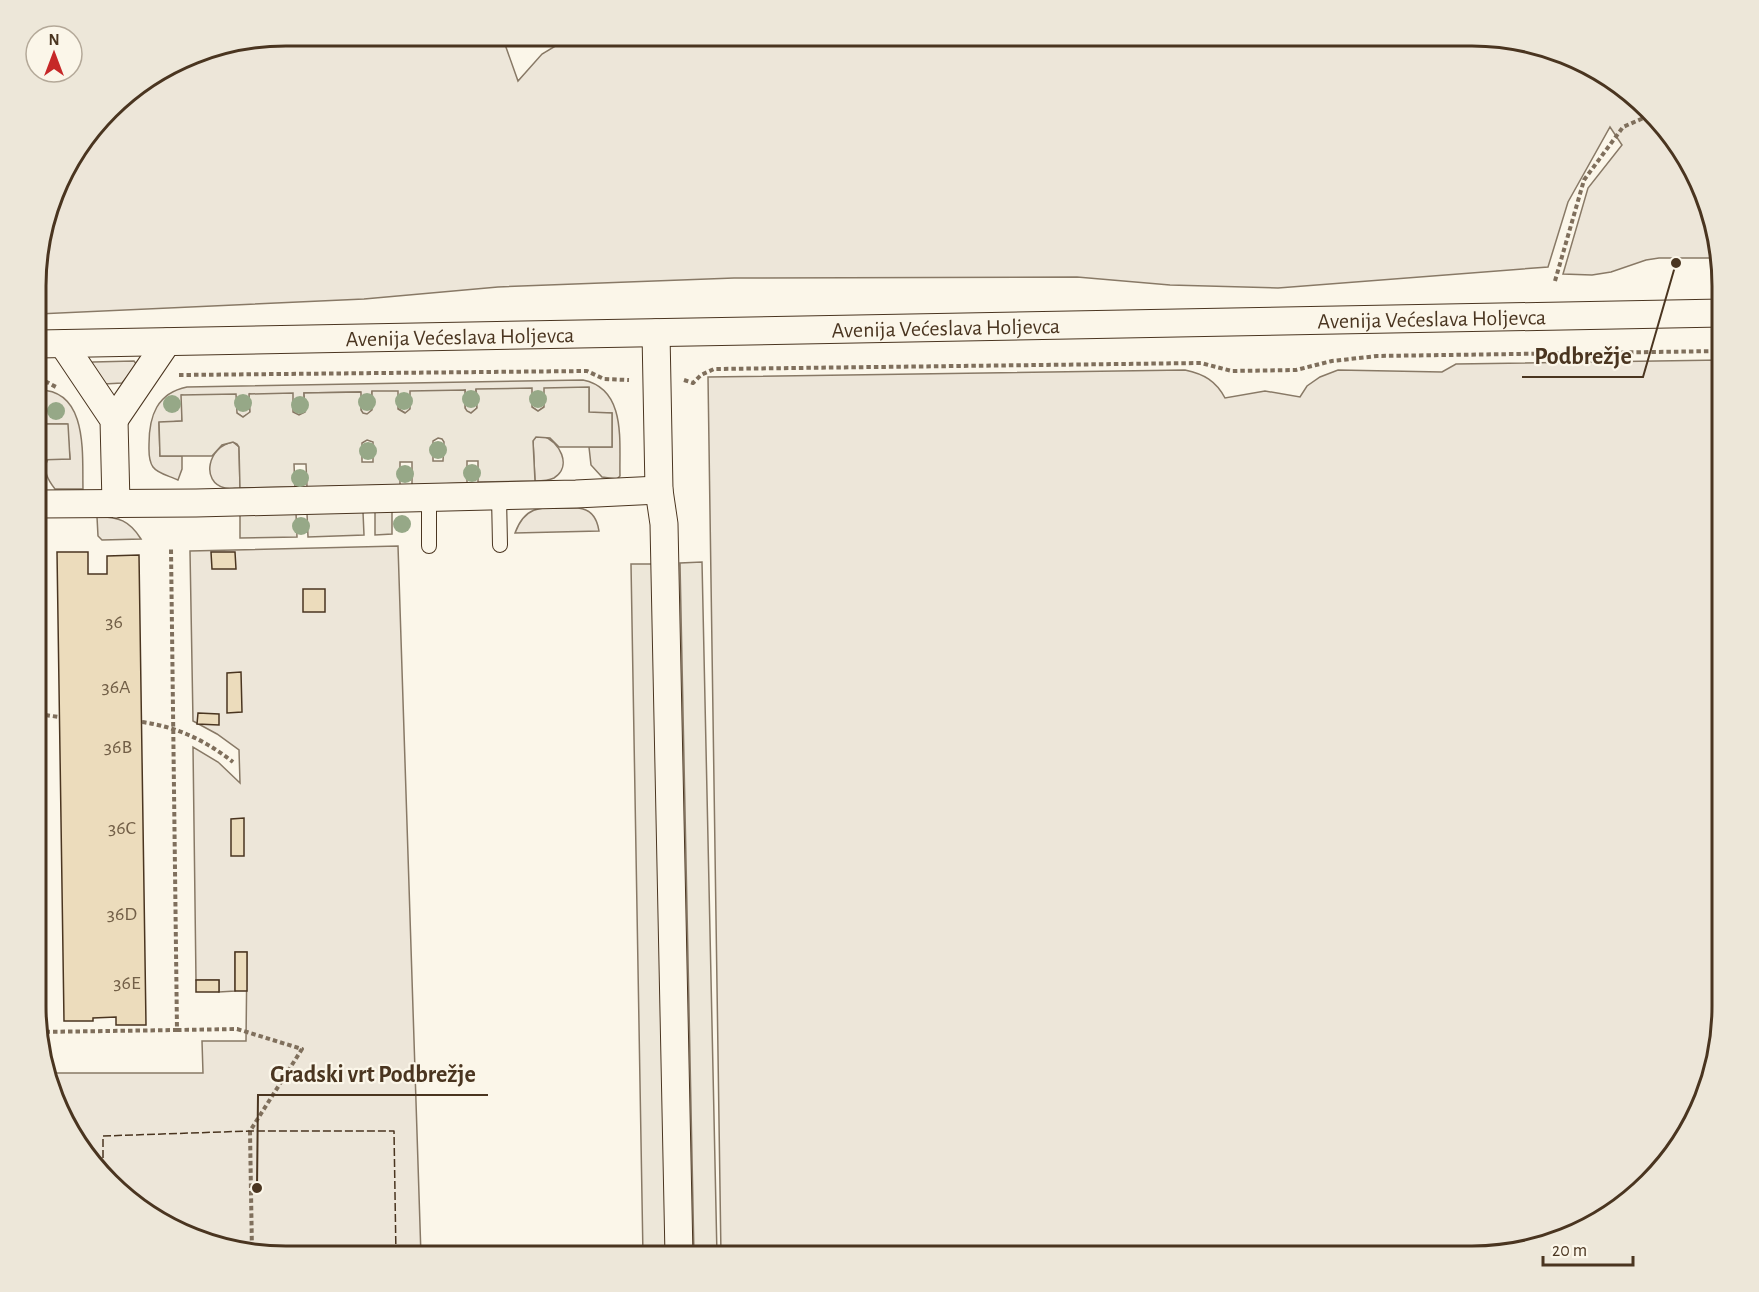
<svg xmlns="http://www.w3.org/2000/svg" width="1759" height="1292" viewBox="0 0 1759 1292" font-family="'Alegreya Sans',sans-serif">
	<style>
		.green { fill: #ede6d9; stroke: #887966; stroke-width: 1.5 }
		.parking { fill: #ede7d9; stroke: #887966; stroke-width: 1.5; fill-rule: evenodd }
		.building { fill: #ecdcbc; stroke: #4a3520; stroke-width: 1.5 }
		.lines { fill: none; stroke-linecap: round; stroke-linejoin: round }
		.service-casing { stroke: #4a3520; stroke-width: 16 }
		.minor-casing { stroke: #4a3520; stroke-width: 29 }
		.path { stroke: #7f6f5c; stroke-width: 4; stroke-dasharray: 4.5 3; stroke-linecap: butt }
		.service { stroke: #fbf6e9; stroke-width: 14 }
		.minor { stroke: #fbf6e9; stroke-width: 27 }
		.fence { stroke: #4a3520; stroke-width: 1.5; stroke-dasharray: 8 3; stroke-linecap: butt }
		.tree { fill: #96a887 }
		.labels { text-anchor: middle; stroke-width: 4.5; stroke-linejoin: round; paint-order: stroke }
		.number-label { font-size: 20px; fill: #725f47 }
		.street-label { font-size: 22px; fill: #4a3520; stroke: #fbf6e9 }
		.rim { fill: none; stroke: #4a3520; stroke-width: 3 }
		.leader { fill: none; stroke: #4a3520; stroke-width: 2 }
		.callout-dot { fill: #4a3520; stroke: #fbf6e9; stroke-width: 2 }
		.callout-label { font-size: 24px; text-anchor: middle; font-weight: bold; fill: #4a3520; stroke: #fbf6e9; stroke-width: 4.5; stroke-linejoin: round; paint-order: stroke }
	</style>
	<rect width="100%" height="100%" fill="#fbf6e9"/>
	<!-- green -->
	<path class="green" d="M286,36H502L518,81L542,54L572,36L1489,37L1568,55L1625,88L1697,175L1719,258H1659L1646,260L1611,272L1592,275L1563,274L1588,188L1622,145L1610,127L1568,202L1548,267L1278,288L1170,285L1077,277L734,278L498,287L364,299L38,314V254L62,175L121,98L191,55Z
		M1722,360V1022L1704,1101L1671,1158L1584,1230L1473,1256H721L708,377L1185,370C1204,374 1216,381 1225,398L1265,391L1300,397L1307,386L1320,377L1338,370L1442,372L1456,364Z
		M134,361L137,365L122,383L104,384L89,364L93,362Z
		M583,380C627,389 619,442 620,476L617,479L602,477L591,465L589,447H612V413H589V388L544,407L538,411L532,407L476,390L477,408L471,413L467,412L465,408V390L410,409L409,412L405,413L372,392V410L367,415L363,414L361,410L360,392L304,393L305,412L299,415L250,394V413L243,417L237,413L182,395V421L159,423L160,456H182V469L178,480C170,476 158,474 153,467C148,460 149,451 149,444C149,416 157,393 187,387Z
		M38,390C89,389 82,456 83,489H55C48,480 42,470 48,459H70L67,424H46L45,399H38Z
		M543,436C559,441 573,466 554,478C548,481 541,481 535,481L533,440L536,437Z
		M233,442L239,447L240,488C235,488 229,489 225,488C200,482 208,446 233,442Z
		M578,508C591,509 597,518 599,531L515,533C527,500 548,509 578,508Z
		M97,517C118,516 130,521 141,539L102,540L98,536Z
		M398,546L421,1256L270,1255L206,1243L134,1204L69,1131L50,1073H203L202,1041H246L247,952H235V991L219,992V980H196L193,747L218,762L240,783L239,750L217,734L193,721L190,551Z"/>
	<!-- parking -->
	<path class="parking" d="M589,387V412L612,413V447H559L550,438L536,437L533,441L535,481L478,482V461H467V483L412,485V462H400V485L307,487L306,464H294L295,487L240,488L239,447L237,444L233,442L222,445L212,456H160L159,422L182,421L181,395L236,394L237,413L243,417L250,412L249,394L293,393V412L299,415L305,412L304,393L361,392V410L363,413L367,414L372,410V391H398V409L405,413L410,409V391L465,390V408L467,411L471,413L477,408L476,389L532,388V407L538,411L544,407V388ZM438,438L442,439L444,442L443,461H433V441ZM367,440L373,442V462H362V443Z
		M38,399H45L46,424H68L70,459L38,460Z
		M375,511H392V534L375,535Z
		M363,512L364,535L308,537L307,513Z
		M296,513L297,537L240,538V514Z
		M702,562L717,1256H694L680,563Z
		M631,564H653L666,1256H643Z"/>
	<!-- building -->
	<path class="building" d="M57,552H88V574H107V556L139,555L146,1025H116V1017L93,1018V1021H64Z
		M211,552H235L236,569H212Z
		M303,589H325V612H303Z
		M241,672L242,712L227,713V673Z
		M198,713L219,714V725L197,724Z
		M244,818V856H231V819Z
		M235,952H247V991H235Z
		M196,980H219V992H196Z"/>
	<g class="lines">
		<defs>
			<path id="service" d="M499,496L500,545
				M429,497V546"/>
			<g id="minor">
				<path d="M656,333L659,490L664,524L679,1256"/>
				<path id="s1" d="M38,344L1722,313"/>
				<path d="M63,344L114,420L116,504"/>
				<path d="M114,420L167,342"/>
				<path d="M38,504L196,503L576,494L659,490"/>
			</g>
		</defs>
		<!-- service casing -->
		<use href="#service" class="service-casing"/>
		<!-- minor casing -->
		<use href="#minor" class="minor-casing"/>
		<!-- path -->
		<path class="path" d="M1555,281L1584,180L1623,127L1648,116
			M179,375L587,371L604,379L629,380
			M38,380H43L56,387
			M684,380L693,383L701,375L714,369L1201,363L1232,371L1296,370L1332,361L1377,356L1722,351
			M38,714L59,717
			M142,722C177,727 205,740 233,762
			M177,1030L237,1029L302,1049L250,1131L252,1252
			M38,1032L177,1030L171,549"/>
		<!-- service -->
		<use href="#service" class="service"/>
		<!-- minor -->
		<use href="#minor" class="minor"/>
		<!-- fence -->
		<path class="fence" d="M103,1169V1136L250,1131H394L396,1256"/>
	</g>
	<!-- trees -->
	<g class="tree">
		<circle cx="471" cy="399" r="9"/>
		<circle cx="538" cy="399" r="9"/>
		<circle cx="404" cy="401" r="9"/>
		<circle cx="367" cy="402" r="9"/>
		<circle cx="243" cy="403" r="9"/>
		<circle cx="172" cy="404" r="9"/>
		<circle cx="300" cy="405" r="9"/>
		<circle cx="56" cy="411" r="9"/>
		<circle cx="438" cy="450" r="9"/>
		<circle cx="368" cy="451" r="9"/>
		<circle cx="472" cy="473" r="9"/>
		<circle cx="405" cy="474" r="9"/>
		<circle cx="300" cy="478" r="9"/>
		<circle cx="402" cy="524" r="9"/>
		<circle cx="301" cy="526" r="9"/>
	</g>
	<g class="labels">
		<!-- number labels -->
		<g class="number-label">
			<text x="114" y="628">36</text>
			<text x="116" y="693">36A</text>
			<text x="118" y="753">36B</text>
			<text x="122" y="834">36C</text>
			<text x="122" y="920">36D</text>
			<text x="127" y="989">36E</text>
		</g>
		<!-- street labels -->
		<g class="street-label">
			<text dy="8" stroke="none"><textPath href="#s1" startOffset="1394">Avenija Većeslava Holjevca</textPath></text>
			<text dy="8" stroke="none"><textPath href="#s1" startOffset="908">Avenija Većeslava Holjevca</textPath></text>
			<text dy="8" stroke="none"><textPath href="#s1" startOffset="422">Avenija Većeslava Holjevca</textPath></text>
		</g>
	</g>
	<!-- crop -->
	<path d="M0 0H1759V1292H0ZM286 46H1472A240 240 0 0 1 1712 286V1006A240 240 0 0 1 1472 1246H286A240 240 0 0 1 46 1006V286A240 240 0 0 1 286 46Z" fill="#ede7d9" fill-rule="evenodd"/>
	<path class="rim" d="M286 46H1472A240 240 0 0 1 1712 286V1006A240 240 0 0 1 1472 1246H286A240 240 0 0 1 46 1006V286A240 240 0 0 1 286 46Z"/>
	<!-- callouts -->
	<path class="leader" d="M1676 263L1643 377H1522M257 1188L258 1095H488"/>
	<g class="callout-dot">
		<circle cx="1676" cy="263" r="6"/>
		<circle cx="257" cy="1188" r="6"/>
	</g>
	<g class="callout-label">
		<text x="1583" y="364">Podbrežje</text>
		<text x="373" y="1082">Gradski vrt Podbrežje</text>
	</g>
	<!-- north arrow -->
	<g transform="translate(54 54)"><circle r="28" fill="#fbf6e9" stroke="#b4a999" stroke-width="1.5"/>
	<path d="M0-4.5L10 22L0 15L-10 22Z" fill="#c62828"/>
	<text y="-9" font-size="16" font-weight="bold" text-anchor="middle" fill="#4a3520">N</text>
	</g>
	<!-- scale -->
	<path d="M1543 1256v9h90v-9" fill="none" stroke="#4a3520" stroke-width="3"/>
	<text x="1552" y="1256" font-size="18" fill="#4a3520" stroke="#fbf6e9" stroke-width="4.5" paint-order="stroke">20 m</text>
</svg>
